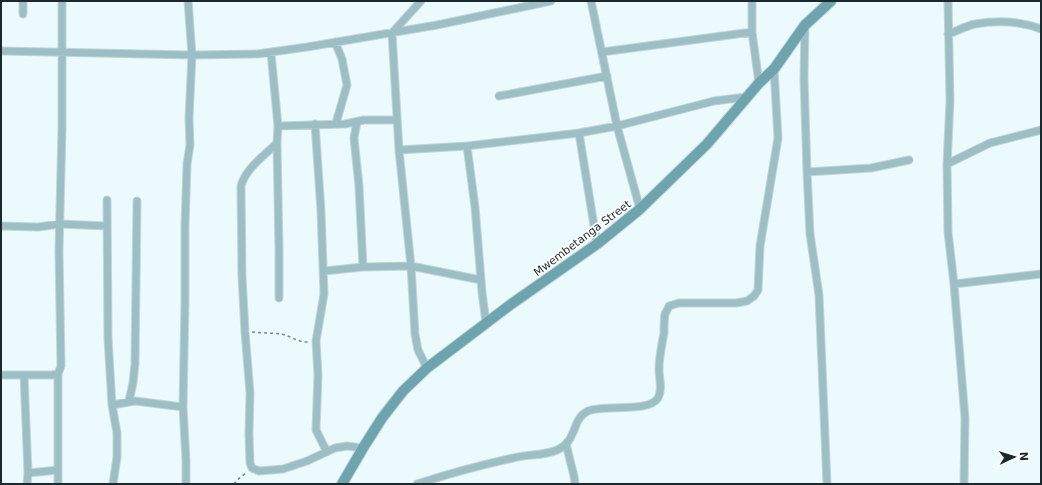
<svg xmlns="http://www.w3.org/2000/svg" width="1042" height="485" viewBox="0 0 1042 485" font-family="'DejaVu Sans',sans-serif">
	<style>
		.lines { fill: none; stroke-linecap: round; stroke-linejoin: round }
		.street-casing { stroke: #c6d4d7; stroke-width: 9 }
		.secondary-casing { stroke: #c6d4d7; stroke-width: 12 }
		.path { stroke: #7a888b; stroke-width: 1.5; stroke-dasharray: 3 3; stroke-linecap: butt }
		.street { stroke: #9cbfc6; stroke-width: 7 }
		.secondary { stroke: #6ea4ae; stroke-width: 10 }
		.labels { text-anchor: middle; stroke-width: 3.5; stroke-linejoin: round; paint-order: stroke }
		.street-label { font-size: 11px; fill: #1b292c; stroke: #fff }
	</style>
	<rect width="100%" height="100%" fill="#ebfafd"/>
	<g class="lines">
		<defs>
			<path id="street" d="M421,1L392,33L399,150L411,266L415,334L418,350L427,368
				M591,1L617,126L640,209
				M752,1V32L759,83
				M948,1L950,101L947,164L948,232L954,284L965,418L964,484
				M23,14V1
				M805,25L804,78L807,172L810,234L819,295L827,484
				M948,34C957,31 966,26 975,24C997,20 1020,21 1041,29
				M335,42L342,59L347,85L336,123
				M1,51L192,55L257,54L307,47L437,25L551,1
				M602,52L752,32
				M271,53L278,126L277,143L279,250V298
				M499,96L607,76
				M357,122L354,138L359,186L363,267
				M315,124L321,211L324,294L316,341L318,375L316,430L327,452
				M278,126L345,124L364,120H397
				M579,133L597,244
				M277,143C264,156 246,168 241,186L242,276L245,332L250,393L249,435L250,463L252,468L259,471L283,469L307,461L335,448L347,446L363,448
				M467,146L475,207L482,292L486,323
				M399,150L467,146L579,133L617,126L714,101L746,97
				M947,164L990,143L1041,130
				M807,172L871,168L909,160
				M107,200L108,338L112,405L117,433V457L113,484
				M1,226L38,227L60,224L107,226
				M324,271L363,267L411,266L481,280
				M954,284L1041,274
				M58,374V484
				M1,375H51L58,374L61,366L59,251L62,128V1
				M24,375L28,473L27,484
				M129,401L133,383L135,363L137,201
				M112,405L135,401L183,407
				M566,444L574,476L575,484
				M28,473L58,470
				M186,484V460L183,407L185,301V227L187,164L190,145L189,118L192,55L188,1
				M417,484C448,474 481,465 513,458C528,454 543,456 557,450C578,441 571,419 588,411C604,404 649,413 658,398C663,389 659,378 659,369C659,357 662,344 664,333C664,327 664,320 665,314C666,312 668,309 669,306L679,303H736L747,301L754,296L758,290L760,246L778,138L774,69"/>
			<path id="secondary" d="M342,484L363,448L382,418L403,391L427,368L510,305L597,244L640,209L707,144L759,83L774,69L805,25L831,1"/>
		</defs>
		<!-- street casing -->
		<use href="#street" class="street-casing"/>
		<!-- secondary casing -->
		<use href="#secondary" class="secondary-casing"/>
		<!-- path -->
		<path class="path" d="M252,332C262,333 272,333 281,334C291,336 299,343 309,342
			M234,484L237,480L246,473"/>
		<!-- street -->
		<use href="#street" class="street"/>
		<!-- secondary -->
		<use href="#secondary" class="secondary"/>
	</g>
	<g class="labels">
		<!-- street labels -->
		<g class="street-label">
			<text transform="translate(582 238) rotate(-37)" y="4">Mwembetanga Street</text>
		</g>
	</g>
	<!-- border -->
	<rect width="1042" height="485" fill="none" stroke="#1b292c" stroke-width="4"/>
	<!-- north arrow -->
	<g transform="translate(1014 457) rotate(86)" stroke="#ffffff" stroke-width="3" paint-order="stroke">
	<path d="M0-3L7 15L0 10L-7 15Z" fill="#1b292c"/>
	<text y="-6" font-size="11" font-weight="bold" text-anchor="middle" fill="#1b292c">N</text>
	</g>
</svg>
